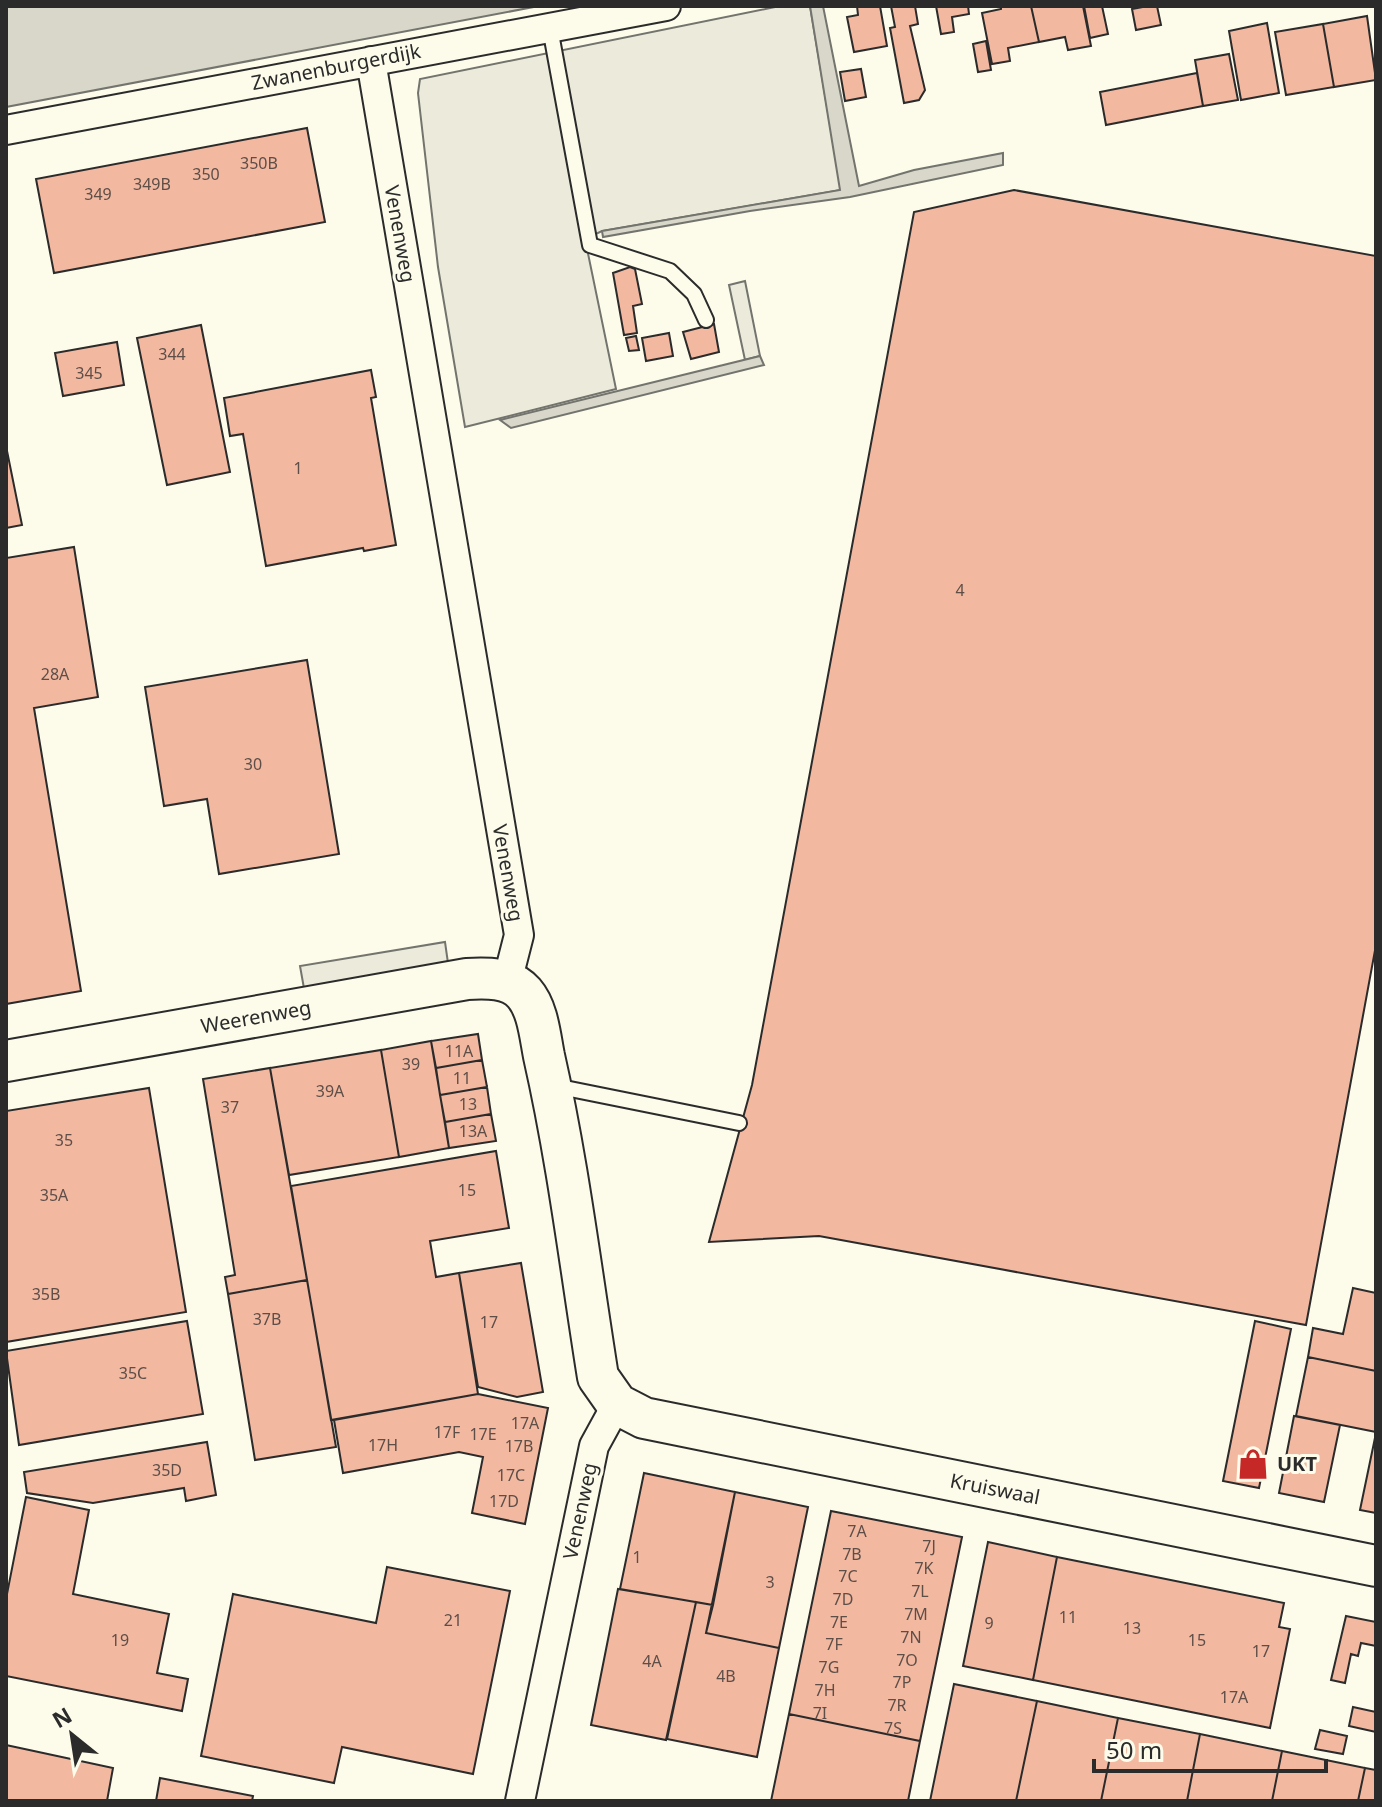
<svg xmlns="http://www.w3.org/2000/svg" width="1382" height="1807" viewBox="0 0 1382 1807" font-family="'Noto Sans',sans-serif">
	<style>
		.green { fill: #ecebdb; stroke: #74746e; stroke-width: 2 }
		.parking { fill: #eceadb; stroke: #74746e; stroke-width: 2 }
		.water { fill: #d8d7c9; stroke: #74746e; stroke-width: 2 }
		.building { fill: #f2b8a0; stroke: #2b2b2b; stroke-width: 2 }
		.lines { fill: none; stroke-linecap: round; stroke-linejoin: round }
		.lane-casing { stroke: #2b2b2b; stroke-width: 18 }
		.street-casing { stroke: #2b2b2b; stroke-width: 32 }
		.secondary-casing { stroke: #2b2b2b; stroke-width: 44 }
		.lane { stroke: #fdfbea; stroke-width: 14 }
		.street { stroke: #fdfbea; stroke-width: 28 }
		.secondary { stroke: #fdfbea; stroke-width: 40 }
		.labels { text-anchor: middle; stroke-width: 6; stroke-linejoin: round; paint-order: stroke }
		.number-label { font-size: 16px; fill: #5d4e48 }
		.street-label { font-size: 20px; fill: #2b2b2b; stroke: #fdfbea }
		.poi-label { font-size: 20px; font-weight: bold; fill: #2b2b2b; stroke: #fdfbea; text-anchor: start }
	</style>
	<rect width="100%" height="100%" fill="#fdfbea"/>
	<!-- green -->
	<path class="green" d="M780,6H810L841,190L602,231L585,239L616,389L465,427L438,267L418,93L420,79Z
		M745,281L760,356L745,360L729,285Z"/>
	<!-- parking -->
	<path class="parking" d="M445,942L449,970L305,994L300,966Z"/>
	<!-- water -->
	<path class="water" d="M6,6H539L6,107Z
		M810,6H823L859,186L914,170L1003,153V165L850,197L750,211L603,237L602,231L840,190Z
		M760,356L764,365L511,428L500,420Z"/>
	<!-- building -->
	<path class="building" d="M857,6H880L887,46L854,52L847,17L858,15Z
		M891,6H915L918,24L910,26L925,90L919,100L904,103L890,28L895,27Z
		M936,6H968L969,14L952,17L954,32L941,34Z
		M1001,6H1031L1039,42L1008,48L1010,61L992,64L982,13L1001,9Z
		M1031,6H1083L1091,46L1068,50L1065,37L1039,42Z
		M1084,6H1102L1108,34L1090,38Z
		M1148,6H1157L1161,25L1136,30L1132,9Z
		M1367,16L1376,80L1334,87L1323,24Z
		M1267,23L1279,93L1241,100L1229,31Z
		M1323,24L1334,87L1286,95L1275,32Z
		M986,41L991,70L978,72L973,44Z
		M1229,54L1238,100L1203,106L1195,60Z
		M861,69L866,97L845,101L840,72Z
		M1197,73L1203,106L1106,125L1100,92Z
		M307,128L325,222L54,273L36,179Z
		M1014,190L1376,256V945L1306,1325L819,1236L709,1242L752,1085L914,212Z
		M630,267L635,269L642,304L633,306L637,333L624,335L613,273Z
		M714,324L719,352L691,359L683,332Z
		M201,325L230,472L167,485L137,338Z
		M669,333L673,356L646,361L642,338Z
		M636,336L639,350L629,351L626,338Z
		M117,342L124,385L63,396L55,353Z
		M371,370L376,397L371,398L396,545L364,551L363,548L266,566L243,434L230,436L224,398Z
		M6,446L22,525L6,528Z
		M74,547L98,697L34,708L81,991L6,1004V558Z
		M307,660L339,854L219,874L207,799L164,806L145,687Z
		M478,1034L482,1060L436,1068L431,1041Z
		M431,1041L449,1148L399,1157L381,1050Z
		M381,1050L399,1157L289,1175L270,1068Z
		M482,1060L487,1087L440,1095L436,1068Z
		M270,1068L307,1280L228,1294L225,1277L235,1275L203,1079Z
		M487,1087L491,1114L445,1122L440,1095Z
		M149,1088L186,1312L6,1342V1111Z
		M491,1114L496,1141L449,1148L445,1122Z
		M496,1151L509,1228L430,1241L436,1277L459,1273L478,1394L331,1420L291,1186Z
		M521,1263L543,1392L517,1397L478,1387L459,1273Z
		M307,1280L336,1447L255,1460L228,1294Z
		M1353,1288L1376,1293V1371L1308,1357L1313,1328L1343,1334Z
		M187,1321L203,1414L19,1445L6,1351Z
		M1255,1321L1291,1329L1259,1488L1223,1481Z
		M1308,1357L1376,1371V1432L1296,1416Z
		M478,1394L548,1408L525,1524L472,1513L483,1457L459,1452L343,1473L334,1420Z
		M1294,1416L1340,1425L1324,1502L1279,1493Z
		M1376,1433V1513L1360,1510Z
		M207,1442L216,1495L186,1501L184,1488L93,1503L27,1493L24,1472Z
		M644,1473L735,1492L713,1605L620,1589Z
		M735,1492L808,1507L779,1648L706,1633Z
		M26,1497L89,1510L73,1594L169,1614L157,1673L188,1679L182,1711L6,1676V1599Z
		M831,1511L962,1537L920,1741L789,1714Z
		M988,1542L1057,1557L1033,1680L963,1666Z
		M1057,1557L1284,1603L1279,1627L1290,1629L1270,1728L1033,1680Z
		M387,1567L510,1591L473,1774L342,1747L334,1783L201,1756L233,1594L376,1623Z
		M618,1589L696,1602L666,1740L591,1725Z
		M696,1602L713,1605L706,1633L779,1648L757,1757L667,1739Z
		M1346,1616L1376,1622V1646L1361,1643L1358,1656L1351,1654L1345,1683L1331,1680Z
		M954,1684L1037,1701L1016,1801H930Z
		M1037,1701L1118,1718L1101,1801H1016Z
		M1353,1707L1376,1712V1732L1349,1726Z
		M789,1714L920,1741L908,1801H771Z
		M1118,1718L1200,1734L1187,1801H1101Z
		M1320,1730L1347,1736L1343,1754L1315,1749Z
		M1200,1734L1282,1751L1272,1801H1187Z
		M6,1745L113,1768L107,1801H6Z
		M1282,1751L1365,1768L1358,1801H1272Z
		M1365,1768L1376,1770V1801H1358Z
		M160,1778L253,1796L252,1801H156Z"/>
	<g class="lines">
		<defs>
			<path id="lane" d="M550,28L590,245L670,271L694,294L706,320
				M555,1086L739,1123"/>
			<path id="street" d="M371,61L519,935L507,982
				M6,130L666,6
				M520,1801L594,1446L617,1404"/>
			<path id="secondary" d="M6,1061L467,979C486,978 510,977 524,993C538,1009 540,1036 544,1056C568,1162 581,1271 598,1377L617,1404L644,1418L1376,1566"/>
		</defs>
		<!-- lane casing -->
		<use href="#lane" class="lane-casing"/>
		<!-- street casing -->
		<use href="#street" class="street-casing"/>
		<!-- secondary casing -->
		<use href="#secondary" class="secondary-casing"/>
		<!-- lane -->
		<use href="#lane" class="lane"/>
		<!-- street -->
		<use href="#street" class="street"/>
		<!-- secondary -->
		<use href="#secondary" class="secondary"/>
	</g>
	<!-- icons -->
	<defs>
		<symbol id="shop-bare" viewBox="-9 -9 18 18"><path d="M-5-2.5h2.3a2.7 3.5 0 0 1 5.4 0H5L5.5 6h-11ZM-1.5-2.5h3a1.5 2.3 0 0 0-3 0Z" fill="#c62828" stroke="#fdfbea" stroke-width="2.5" paint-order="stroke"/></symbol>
	</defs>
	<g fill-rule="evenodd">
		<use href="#shop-bare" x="1231" y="1442" width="44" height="44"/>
	</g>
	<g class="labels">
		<!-- number labels -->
		<g class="number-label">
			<text x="259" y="169">350B</text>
			<text x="206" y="180">350</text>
			<text x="152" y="190">349B</text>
			<text x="98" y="200">349</text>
			<text x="172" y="360">344</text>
			<text x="89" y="379">345</text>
			<text x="298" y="474">1</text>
			<text x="960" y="596">4</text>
			<text x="55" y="680">28A</text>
			<text x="253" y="770">30</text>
			<text x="459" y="1057">11A</text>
			<text x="411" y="1070">39</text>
			<text x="462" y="1084">11</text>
			<text x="330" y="1097">39A</text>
			<text x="468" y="1110">13</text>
			<text x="230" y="1113">37</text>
			<text x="473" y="1137">13A</text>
			<text x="64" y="1146">35</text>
			<text x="467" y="1196">15</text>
			<text x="54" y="1201">35A</text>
			<text x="46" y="1300">35B</text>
			<text x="267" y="1325">37B</text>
			<text x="489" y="1328">17</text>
			<text x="133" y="1379">35C</text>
			<text x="525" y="1429">17A</text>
			<text x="447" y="1438">17F</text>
			<text x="483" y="1440">17E</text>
			<text x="383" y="1451">17H</text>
			<text x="519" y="1452">17B</text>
			<text x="167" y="1476">35D</text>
			<text x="511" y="1481">17C</text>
			<text x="504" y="1507">17D</text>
			<text x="857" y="1537">7A</text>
			<text x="929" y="1552">7J</text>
			<text x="852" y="1560">7B</text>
			<text x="637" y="1563">1</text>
			<text x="924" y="1574">7K</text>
			<text x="848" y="1582">7C</text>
			<text x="770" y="1588">3</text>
			<text x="920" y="1597">7L</text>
			<text x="843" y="1605">7D</text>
			<text x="916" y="1620">7M</text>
			<text x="1068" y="1623">11</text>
			<text x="453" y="1626">21</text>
			<text x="839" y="1628">7E</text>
			<text x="989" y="1629">9</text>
			<text x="1132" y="1634">13</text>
			<text x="911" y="1643">7N</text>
			<text x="120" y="1646">19</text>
			<text x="1197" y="1646">15</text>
			<text x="834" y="1650">7F</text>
			<text x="1261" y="1657">17</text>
			<text x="907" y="1666">7O</text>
			<text x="652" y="1667">4A</text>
			<text x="829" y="1673">7G</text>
			<text x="726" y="1682">4B</text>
			<text x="902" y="1688">7P</text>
			<text x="825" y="1696">7H</text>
			<text x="1234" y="1703">17A</text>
			<text x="897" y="1711">7R</text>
			<text x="820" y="1719">7I</text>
			<text x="893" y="1734">7S</text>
		</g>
		<!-- street labels -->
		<g class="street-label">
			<text transform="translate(336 67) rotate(-11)" y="7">Zwanenburgerdijk</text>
			<text transform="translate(400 234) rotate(80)" y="7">Venenweg</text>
			<text transform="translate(508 873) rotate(80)" y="7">Venenweg</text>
			<text transform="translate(256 1017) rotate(-10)" y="7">Weerenweg</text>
			<text transform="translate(995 1489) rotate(11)" y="7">Kruiswaal</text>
			<text transform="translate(580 1511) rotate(-78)" y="7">Venenweg</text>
		</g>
		<!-- poi labels -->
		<g class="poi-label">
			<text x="1277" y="1471">UKT</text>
		</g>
	</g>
	<!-- border -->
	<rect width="1382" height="1807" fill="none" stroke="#2b2b2b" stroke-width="16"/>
	<!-- north arrow -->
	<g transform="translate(72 1735) rotate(330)" stroke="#fdfbea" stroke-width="6" paint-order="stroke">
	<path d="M0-6L14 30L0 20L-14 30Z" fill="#2b2b2b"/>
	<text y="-12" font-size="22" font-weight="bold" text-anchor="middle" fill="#2b2b2b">N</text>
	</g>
	<!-- scale -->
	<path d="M1094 1759v12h232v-12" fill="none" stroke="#2b2b2b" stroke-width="4"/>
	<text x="1106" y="1759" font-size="24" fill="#2b2b2b" stroke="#fdfbea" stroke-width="6" paint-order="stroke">50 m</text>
</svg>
